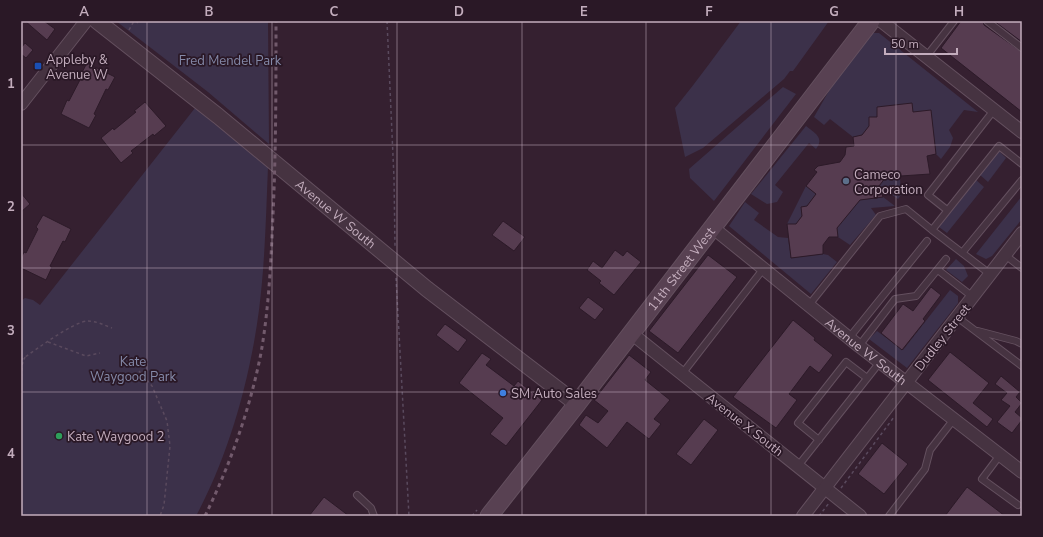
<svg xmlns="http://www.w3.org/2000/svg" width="1043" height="537" viewBox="0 0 1043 537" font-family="'Nunito Sans',sans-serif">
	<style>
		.green { fill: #3c314a }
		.building { fill: #563c50; stroke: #2c1a28 }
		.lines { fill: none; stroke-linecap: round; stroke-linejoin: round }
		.service-casing { stroke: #64505f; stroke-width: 8 }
		.minor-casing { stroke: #64505f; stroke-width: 14 }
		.tertiary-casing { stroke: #64505f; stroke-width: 17 }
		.secondary-casing { stroke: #64505f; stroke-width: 19 }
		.path { stroke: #5a4a5e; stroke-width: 1.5; stroke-dasharray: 3 3; stroke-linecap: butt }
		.service { stroke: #463341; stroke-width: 6 }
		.minor { stroke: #463341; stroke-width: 12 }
		.tertiary { stroke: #463341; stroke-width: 15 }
		.secondary { stroke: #584152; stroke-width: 17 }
		.rail { stroke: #725a6c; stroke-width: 3; stroke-dasharray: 4 4; stroke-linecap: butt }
		.grid { fill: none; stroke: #c3adbd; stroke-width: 1; stroke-opacity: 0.55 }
		.transit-dot { fill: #1a4fb4; stroke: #2a1826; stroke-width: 1.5 }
		.service-dot { fill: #5c6f8a; stroke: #2a1826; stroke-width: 1.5 }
		.shop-dot { fill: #3f7fe0; stroke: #2a1826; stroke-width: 1.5 }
		.leisure-dot { fill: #2e9e5b; stroke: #2a1826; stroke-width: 1.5 }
		.labels { text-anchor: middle; stroke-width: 3.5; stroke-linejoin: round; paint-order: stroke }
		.poi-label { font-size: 13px; fill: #c3adbd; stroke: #2a1826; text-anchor: start }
		.park-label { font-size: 13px; fill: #8489a8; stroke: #2a1826 }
		.street-label { font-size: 13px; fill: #c3adbd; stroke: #2a1826 }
		.neatline { fill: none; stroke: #c3adbd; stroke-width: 1.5 }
		.grid-label { font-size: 13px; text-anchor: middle; font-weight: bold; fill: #c3adbd }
	</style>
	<rect width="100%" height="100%" fill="#352030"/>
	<!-- green -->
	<path class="green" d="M116,21H268L269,144L208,92Z
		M741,21H829L793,71H790L784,79L703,148L685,157L675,108C698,80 719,50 741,21Z
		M862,33H879L978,112L964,110L949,130L953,138L950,147L941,159L936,154L931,111L913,112L912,103L877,117H869V126L862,135L853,137L830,119L824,125L814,117Z
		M783,87L796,94L714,201L690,178L689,169Z
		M195,108L268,167C266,215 265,263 259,310C250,379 229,455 196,516H21V301L25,298L33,300L40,305Z
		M806,126C814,133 825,137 816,149L809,143L775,185L783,192L777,202L767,204L751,194Z
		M998,150L1006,158L988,182L980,175Z
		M900,176L901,195L898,199L879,186L886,177Z
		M976,180L984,187L947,233L939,227Z
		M806,186L816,194L807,206L801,207L802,216L796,224H787Z
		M1022,196V219L992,256L986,259L976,254Z
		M883,197L895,206L871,208L876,215L850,245L838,237L837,228L860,200Z
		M745,202L759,213L754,220L778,237L788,238L791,258L823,254L828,255L837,262L811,294L729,226Z
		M956,259L964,266L968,276L962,282L946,270Z
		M950,290L958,296V303L907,368L869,339L877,331L903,350Z"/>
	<!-- building -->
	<path class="building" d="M25,21H44L55,29L47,40Z
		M961,21H983L984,25L1022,52V112L941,48Z
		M994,21H1022V42Z
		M25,43L33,50L26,58L21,54V48Z
		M87,63L115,77L108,90L106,89L94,114L96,115L89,128L61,114L67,100L69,101L82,76H80Z
		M145,102L166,126L154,136L153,134L131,151L133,153L121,163L101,138L113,128L114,130L136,112L134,111Z
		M912,103L913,112L931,110L936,154L927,156L930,174L886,177L879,186L883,197L860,200L837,228L838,237H829L823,245V254L791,258L787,224H796L802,216L801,207L807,206L816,194L806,186L817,172L814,170L818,166L840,162L845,155L846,147L854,146L853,137L862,135L869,126V117H877V107Z
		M21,193L30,204L21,212Z
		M43,215L71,229L65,242L63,241L50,266L52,267L46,280L21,268V258L24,252L26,253L38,229L36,227Z
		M503,221L525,237L514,251L492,235Z
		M615,250L623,256L627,251L641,262L614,295L599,283L601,281L587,270L593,261L602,268Z
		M708,255L737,277L678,353L649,331Z
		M931,287L941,295L923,319L925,321L902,350L881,333L903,304L913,311Z
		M588,297L604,309L595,320L579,308Z
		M793,320L815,338L814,340L833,355L819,373L810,366L789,394L797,400L776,428L733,397Z
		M445,324L467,340L458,352L436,335Z
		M950,352L989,383L973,403L993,419L987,427L928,380Z
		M482,353L491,359L486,365L514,386L518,381L542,400L506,446L490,434L503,418L459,383Z
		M629,355L651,372L645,380L670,400L654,419L661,424L649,439L627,422L607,448L579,425L586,415L598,423L608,411L594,400Z
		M1001,376L1020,392L1016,397L1022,403L1015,412L1022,418V420L1012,433L997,422L1010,406L1001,400L1007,393L995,384Z
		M704,419L718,430L691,465L676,454Z
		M882,443L908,464L884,494L858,474Z
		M967,487L1005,516H945Z
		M324,497L349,516H309Z"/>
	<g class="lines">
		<defs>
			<path id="service" d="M987,21L1022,48
				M926,57L954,21
				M947,210L928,195L994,110
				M962,253L1022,180
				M1005,255L1022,268
				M938,270L973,297
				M990,274L932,230L999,146L1022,164
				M809,305L880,216L906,209L932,230
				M957,317L1022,366
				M978,331L1016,341L1022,344
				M849,338L927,241
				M859,346L895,299L916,296L946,259
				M682,374L764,268
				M819,440L798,423L846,362L867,378
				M1000,455L982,479L1018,505
				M798,466L880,362
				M357,495L371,508L374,516
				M889,516L925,469L930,450L954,419"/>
			<g id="minor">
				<path d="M881,21L1022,132"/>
				<path d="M21,104L86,21"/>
				<path id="s1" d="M712,227L859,346L1022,472"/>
				<path d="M631,333L860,516"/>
				<path d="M803,516L1022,233"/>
			</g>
			<g id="tertiary">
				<path id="s2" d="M97,21L218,116L427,289L577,404"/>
			</g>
			<g id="secondary">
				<path id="s3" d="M489,516L577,404L871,21"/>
			</g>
		</defs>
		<!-- service casing -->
		<use href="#service" class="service-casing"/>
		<!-- minor casing -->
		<use href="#minor" class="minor-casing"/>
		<!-- tertiary casing -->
		<use href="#tertiary" class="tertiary-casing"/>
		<!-- secondary casing -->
		<use href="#secondary" class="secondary-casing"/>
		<!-- path -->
		<path class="path" d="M136,21L138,23
			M387,21L394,178L395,247
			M129,30L134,21
			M396,278L409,516
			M48,342L86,356L100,353
			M21,360C34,351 74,321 88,321C96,321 104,325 112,328
			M139,371L152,386L167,421L170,446L164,505L160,516
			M21,383L22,365L25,357
			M841,488L894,417
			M472,516L477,510
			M819,516L829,503"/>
		<!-- service -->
		<use href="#service" class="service"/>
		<!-- minor -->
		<use href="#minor" class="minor"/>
		<!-- tertiary -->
		<use href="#tertiary" class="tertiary"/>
		<!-- secondary -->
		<use href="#secondary" class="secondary"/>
		<!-- rail -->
		<path class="rail" d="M205,516C230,465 250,409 261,353C269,307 271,261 273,215C276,150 276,86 276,21"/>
	</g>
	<!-- grid -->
	<path class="grid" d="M147,21V516M272,21V516M397,21V516M522,21V516M646,21V516M771,21V516M896,21V516M21,145H1022M21,268H1022M21,392H1022"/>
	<!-- markers -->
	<rect class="transit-dot" x="34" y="62" width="8" height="8" rx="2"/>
	<circle class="service-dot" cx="846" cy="181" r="4"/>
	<circle class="shop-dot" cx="503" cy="393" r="4"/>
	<circle class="leisure-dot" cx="59" cy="436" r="4"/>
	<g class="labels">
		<!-- poi labels -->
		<g class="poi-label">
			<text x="46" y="64">Appleby &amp;<tspan x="46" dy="15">Avenue W</tspan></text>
			<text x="854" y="179">Cameco<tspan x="854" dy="15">Corporation</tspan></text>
			<text x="511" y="398">SM Auto Sales</text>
			<text x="67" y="441">Kate Waygood 2</text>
		</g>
		<!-- park labels -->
		<g class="park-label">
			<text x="230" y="65">Fred Mendel Park</text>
			<text x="133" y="366">Kate<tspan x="133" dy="15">Waygood Park</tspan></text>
		</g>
		<!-- street labels -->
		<g class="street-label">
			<text dy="5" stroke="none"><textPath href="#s2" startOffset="307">Avenue W South</textPath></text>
			<text dy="5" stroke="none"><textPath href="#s3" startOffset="313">11th Street West</textPath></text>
			<text transform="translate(942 337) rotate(-52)" y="5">Dudley Street</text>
			<text dy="5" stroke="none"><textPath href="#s1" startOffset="198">Avenue W South</textPath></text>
			<text transform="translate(745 424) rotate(38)" y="5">Avenue X South</text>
		</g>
	</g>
	<!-- border -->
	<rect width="1043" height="537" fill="none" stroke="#2a1826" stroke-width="44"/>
	<!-- scale -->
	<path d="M885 48v6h72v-6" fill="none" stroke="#c3adbd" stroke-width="2"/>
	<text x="891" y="48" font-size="12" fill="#c3adbd" stroke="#2a1826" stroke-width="3" paint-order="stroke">50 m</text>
	<rect x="22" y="22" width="999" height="493" class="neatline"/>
	<g class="grid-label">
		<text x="84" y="16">A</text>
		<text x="209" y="16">B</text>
		<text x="334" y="16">C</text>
		<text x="459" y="16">D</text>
		<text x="584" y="16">E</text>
		<text x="709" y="16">F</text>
		<text x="834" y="16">G</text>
		<text x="959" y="16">H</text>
		<text x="11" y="88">1</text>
		<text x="11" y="211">2</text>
		<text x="11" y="335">3</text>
		<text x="11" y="458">4</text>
	</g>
</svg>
